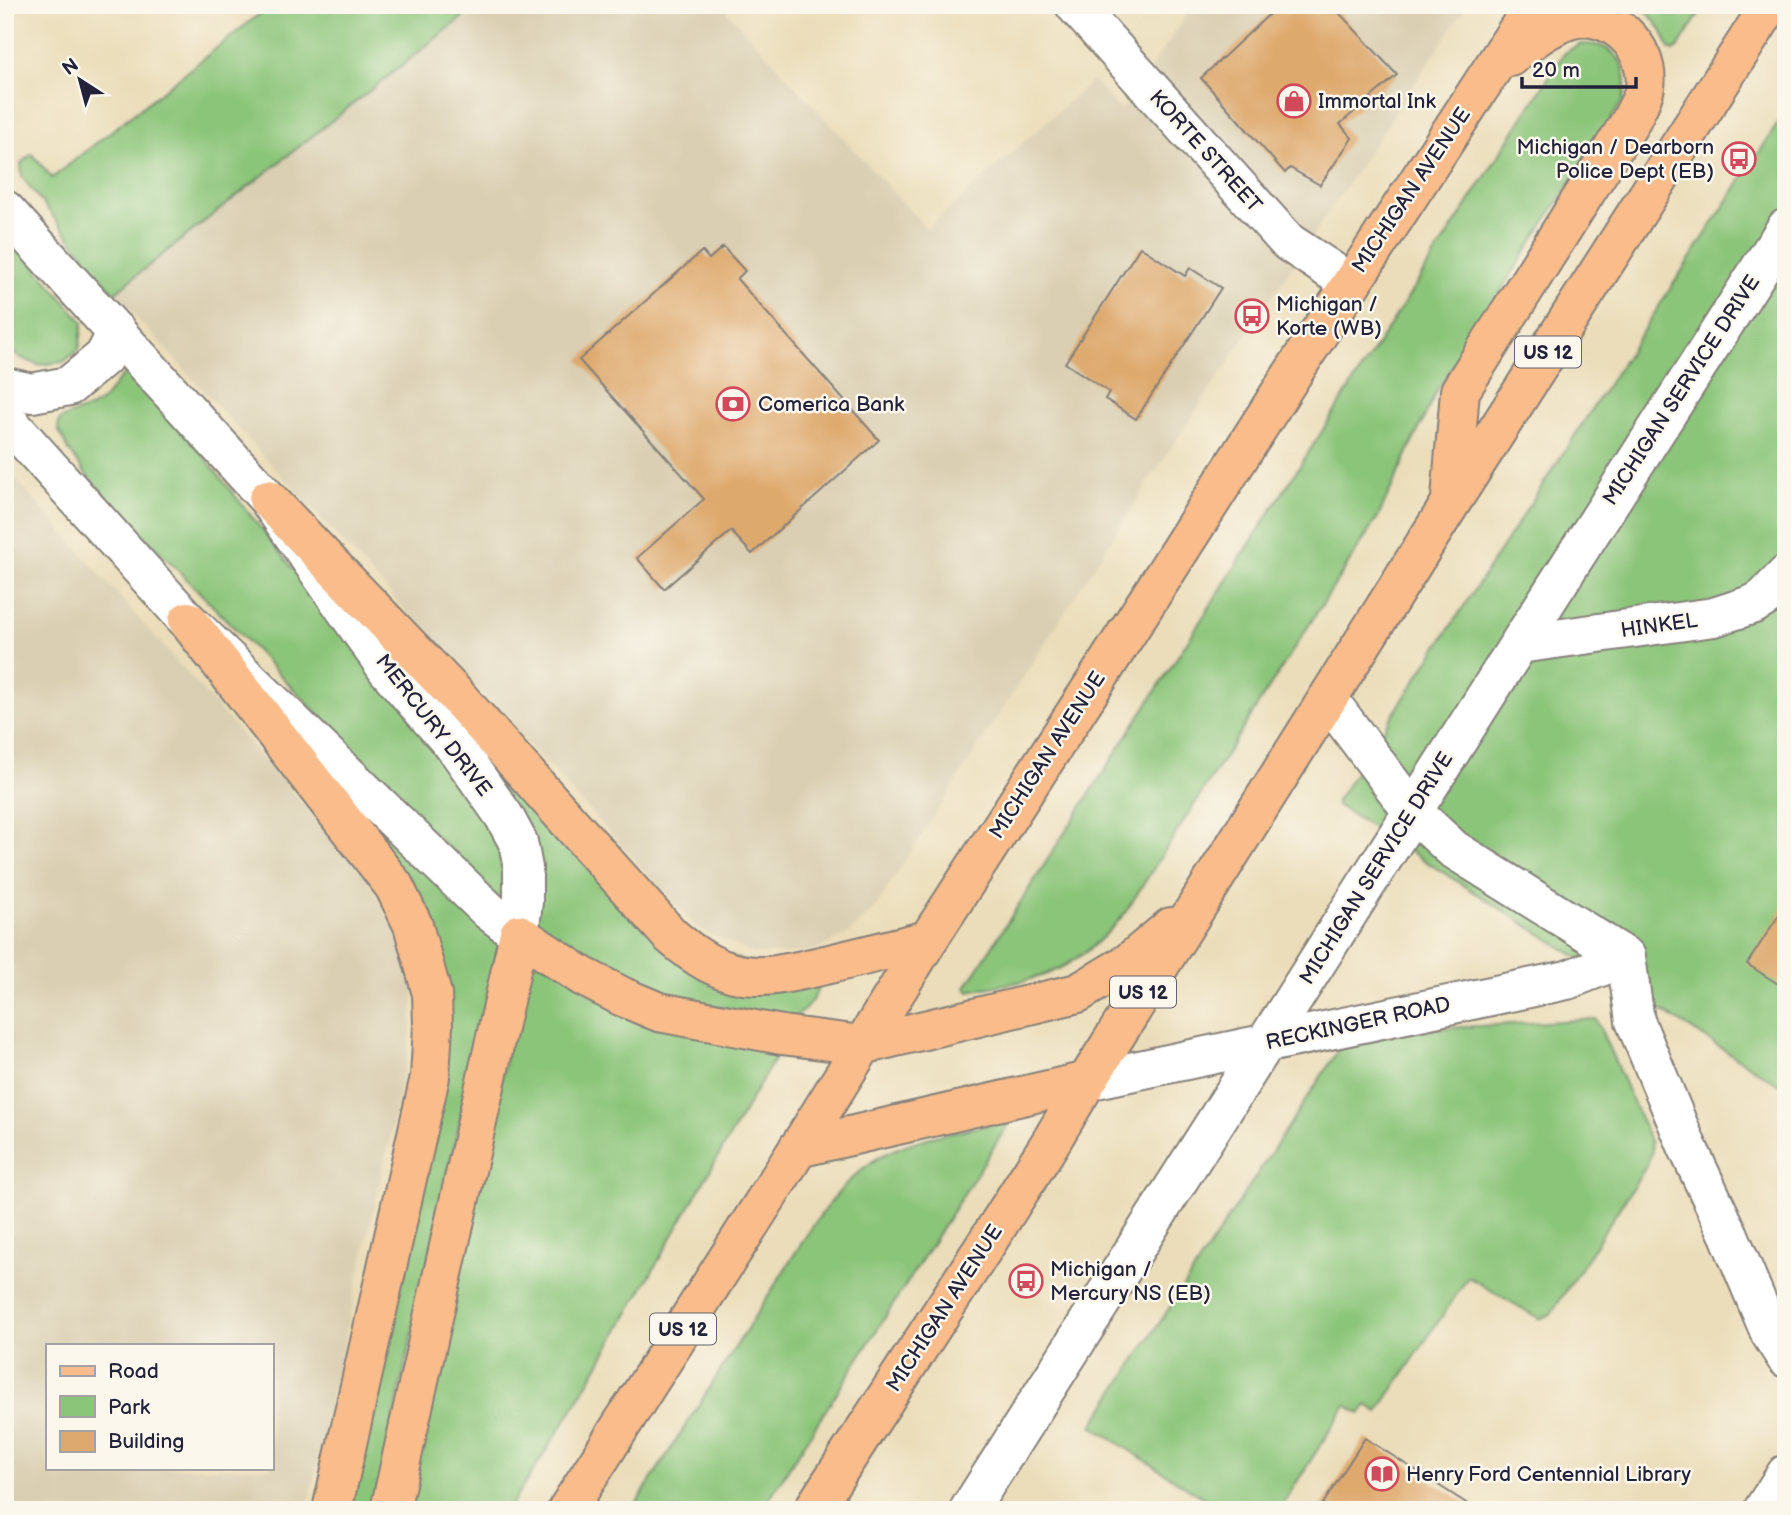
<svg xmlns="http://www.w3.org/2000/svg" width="1791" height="1515" viewBox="0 0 1791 1515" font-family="'Balsamiq Sans',sans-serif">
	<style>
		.built { fill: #dacfb2; fill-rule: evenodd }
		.green { fill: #8bc579; stroke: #56745a; stroke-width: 2 }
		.building { fill: #dea96d }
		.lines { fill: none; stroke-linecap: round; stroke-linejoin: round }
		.minor-casing { stroke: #86807a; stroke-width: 42 }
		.major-casing { stroke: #86807a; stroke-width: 42 }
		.minor { stroke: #fff; stroke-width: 38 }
		.major { stroke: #f9bc8a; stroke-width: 38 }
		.labels { text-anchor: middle; stroke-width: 5; stroke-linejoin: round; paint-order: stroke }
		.shield { fill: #fbf7ec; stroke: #636270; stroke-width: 2 }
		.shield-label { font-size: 19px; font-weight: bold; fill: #22223b }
		.poi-label { font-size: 21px; fill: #22223b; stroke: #fbf7ec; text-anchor: start }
		.street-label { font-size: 21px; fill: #22223b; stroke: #fbf7ec }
	</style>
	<rect width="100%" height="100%" fill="#fbf7ec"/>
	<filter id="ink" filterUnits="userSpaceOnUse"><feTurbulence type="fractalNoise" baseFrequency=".0143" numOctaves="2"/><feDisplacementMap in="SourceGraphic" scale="14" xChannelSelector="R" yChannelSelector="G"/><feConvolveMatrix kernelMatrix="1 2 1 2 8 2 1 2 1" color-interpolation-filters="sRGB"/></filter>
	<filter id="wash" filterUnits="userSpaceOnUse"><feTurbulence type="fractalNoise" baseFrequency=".00686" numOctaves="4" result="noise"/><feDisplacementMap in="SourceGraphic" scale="28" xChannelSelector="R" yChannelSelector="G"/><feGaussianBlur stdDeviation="1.57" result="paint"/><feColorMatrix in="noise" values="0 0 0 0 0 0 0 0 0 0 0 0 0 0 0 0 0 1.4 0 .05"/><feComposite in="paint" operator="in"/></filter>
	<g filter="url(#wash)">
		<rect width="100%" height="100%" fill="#ebddb9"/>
		<!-- built -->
		<path class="built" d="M478,5H721L927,229L1093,80L1121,111L1193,5H1467L1153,475L874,909L848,934L816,950L786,954L752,953L697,928L114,293Z
			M5,467L365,874L397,934L415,988L407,1059L307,1510H5ZM47,1345H271V1468H47Z"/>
		<!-- green -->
		<path class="green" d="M271,5H478L114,293L22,177L21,163L32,154L52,178Z
			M1642,5H1705L1678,48L1673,51L1669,49L1662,31Z
			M1581,44C1588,44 1597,44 1604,47C1626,57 1630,82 1622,102L1436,392L1378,517L1125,913C1106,936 1085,956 1058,969C1031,983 997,985 968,991L966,987L1563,55L1569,50Z
			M1786,111V1089L1335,804Z
			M5,232L83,322L79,350L63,362L38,365L17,356L5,346Z
			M127,373L191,440L362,656L488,812L504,845L506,894C500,898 497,896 492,893L103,493L86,474L68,449L58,429L59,421C67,413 87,412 100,402C112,393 116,378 127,373Z
			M411,670L646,930L820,985C814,998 806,1013 792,1018L691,1003L644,987L594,964L535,926L533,912Z
			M276,715L500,940L373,1510H342L445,988Z
			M529,959L777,1050L776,1056L576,1404L508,1510H401Z
			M1596,1019L1651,1143L1652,1151L1647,1165L1551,1314L1540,1319L1468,1277L1378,1412L1367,1405L1360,1414L1346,1405L1279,1510H1222L1092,1426L1349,1034Z
			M1007,1121L1009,1123L762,1510H632L806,1236C827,1205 851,1172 885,1154C921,1135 968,1130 1007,1121Z"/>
		<g id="blocks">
			<!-- building -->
			<path class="building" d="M1279,5H1332L1397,75L1340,124L1352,138L1320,185L1290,168L1285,173L1201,78Z
				M723,247L745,271L737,279L879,440L752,554L731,531L664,589L637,558L704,499L579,360L702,251L709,259Z
				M1140,247L1185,276L1190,268L1221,288L1136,419L1105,399L1109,392L1065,363Z
				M1786,904V989L1747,964Z
				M1365,1438L1477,1510H1319Z"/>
		</g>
	</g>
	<g filter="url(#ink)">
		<use href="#blocks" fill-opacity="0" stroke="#86807a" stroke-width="2"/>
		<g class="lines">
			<defs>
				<path id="minor" d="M1075,5L1288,242L1350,283
					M5,210L268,499L387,669L459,752L504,816L518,842L523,868V902L519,934L489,911L188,621L5,418
					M5,387L32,393L69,386L104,357L117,332
					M1519,644L1714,617L1754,604L1764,598L1786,575
					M1328,699L1412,811L1453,849L1626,957
					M1626,957L1635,1021L1687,1146L1729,1235L1770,1333L1786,1358
					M1087,1081L1567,980L1626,957
					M969,1510L1519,644L1786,228
					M1763,1510L1786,1474"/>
				<path id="major" d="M1451,498L1460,391L1630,122C1635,111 1643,99 1645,87C1651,47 1609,7 1569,20C1546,28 1529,42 1510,57
					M268,499L455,694L670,935C694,956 721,975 755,976C771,977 787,973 803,970C845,961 886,950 928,940
					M188,621L394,886L413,925L432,994L433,1026L430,1077L332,1510
					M798,1148L1087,1081
					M390,1510L519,934L582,976L623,997L659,1012L782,1035L862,1045L1078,993L1128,963L1171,927
					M567,1510L803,1141L928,940L1098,678L1309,348L1534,5
					M813,1510L986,1244L1049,1145L1087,1081L1450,504L1770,5"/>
			</defs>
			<!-- minor casing -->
			<use href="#minor" class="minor-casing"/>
			<!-- major casing -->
			<use href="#major" class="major-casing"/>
			<!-- minor -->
			<use href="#minor" class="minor"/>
			<!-- major -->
			<use href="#major" class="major"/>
		</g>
	</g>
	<!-- icons -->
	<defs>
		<symbol id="shop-ring" viewBox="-11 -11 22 22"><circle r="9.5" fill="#fbf7ec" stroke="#d1495b" stroke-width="1.5"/><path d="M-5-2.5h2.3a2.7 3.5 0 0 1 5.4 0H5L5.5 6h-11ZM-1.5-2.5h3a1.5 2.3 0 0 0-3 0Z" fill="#d1495b"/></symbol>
		<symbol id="bus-ring" viewBox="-11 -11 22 22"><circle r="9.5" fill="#fbf7ec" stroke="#d1495b" stroke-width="1.5"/><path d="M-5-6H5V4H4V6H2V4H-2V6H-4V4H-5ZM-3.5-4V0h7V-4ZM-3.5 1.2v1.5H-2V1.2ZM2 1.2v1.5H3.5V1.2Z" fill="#d1495b"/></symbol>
		<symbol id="bank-ring" viewBox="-11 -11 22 22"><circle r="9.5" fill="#fbf7ec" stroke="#d1495b" stroke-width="1.5"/><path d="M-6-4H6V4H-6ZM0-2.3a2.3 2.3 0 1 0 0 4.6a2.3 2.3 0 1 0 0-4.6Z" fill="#d1495b"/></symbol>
		<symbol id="library-ring" viewBox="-11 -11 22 22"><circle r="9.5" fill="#fbf7ec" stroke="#d1495b" stroke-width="1.5"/><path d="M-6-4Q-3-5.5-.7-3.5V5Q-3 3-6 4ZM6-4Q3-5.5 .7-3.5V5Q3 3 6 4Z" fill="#d1495b"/></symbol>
	</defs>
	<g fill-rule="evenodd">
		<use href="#shop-ring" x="1275" y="82" width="38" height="38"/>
		<use href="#bus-ring" x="1720" y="140" width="38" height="38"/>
		<use href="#bus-ring" x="1233" y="297" width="38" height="38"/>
		<use href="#bank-ring" x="714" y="385" width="38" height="38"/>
		<use href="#bus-ring" x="1007" y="1262" width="38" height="38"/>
		<use href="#library-ring" x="1363" y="1455" width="38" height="38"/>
	</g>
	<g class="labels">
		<!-- shield labels -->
		<g class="shield">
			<rect x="1515" y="336.5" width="66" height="31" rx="5"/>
			<rect x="1110" y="976.5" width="66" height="31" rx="5"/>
			<rect x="650" y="1313.5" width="66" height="31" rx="5"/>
		</g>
		<g class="shield-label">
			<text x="1548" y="359">US 12</text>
			<text x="1143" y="999">US 12</text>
			<text x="683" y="1336">US 12</text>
		</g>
		<!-- poi labels -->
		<g class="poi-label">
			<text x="1318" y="108">Immortal Ink</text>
			<text x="1714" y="154" text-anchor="end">Michigan / Dearborn<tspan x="1714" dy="24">Police Dept (EB)</tspan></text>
			<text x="1276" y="311">Michigan /<tspan x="1276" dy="24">Korte (WB)</tspan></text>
			<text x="758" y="411">Comerica Bank</text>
			<text x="1050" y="1276">Michigan /<tspan x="1050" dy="24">Mercury NS (EB)</tspan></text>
			<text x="1406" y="1481">Henry Ford Centennial Library</text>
		</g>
		<!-- street labels -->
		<g class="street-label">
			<text transform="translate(1206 151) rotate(48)" y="7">KORTE STREET</text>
			<text transform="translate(1411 190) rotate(-56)" y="7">MICHIGAN AVENUE</text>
			<text transform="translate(1681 390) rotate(-57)" y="7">MICHIGAN SERVICE DRIVE</text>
			<text transform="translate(1659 625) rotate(-8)" y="7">HINKEL</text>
			<text transform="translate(434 725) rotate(52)" y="7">MERCURY DRIVE</text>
			<text transform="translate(1047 755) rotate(-57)" y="7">MICHIGAN AVENUE</text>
			<text transform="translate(1376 868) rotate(-58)" y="7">MICHIGAN SERVICE DRIVE</text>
			<text transform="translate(1358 1023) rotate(-12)" y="7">RECKINGER ROAD</text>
			<text transform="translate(944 1308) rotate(-57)" y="7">MICHIGAN AVENUE</text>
		</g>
	</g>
	<!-- margin -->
	<rect width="1791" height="1515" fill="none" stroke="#fbf7ec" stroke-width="28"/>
	<!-- legend -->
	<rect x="46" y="1344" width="228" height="126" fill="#fbf7ec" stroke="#a4a2a5" stroke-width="2"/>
	<rect x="60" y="1366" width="35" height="10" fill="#f9bc8a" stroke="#a4a2a5" stroke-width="2"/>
	<text x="108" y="1378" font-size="21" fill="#22223b">Road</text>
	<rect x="60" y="1396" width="35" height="21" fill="#8bc579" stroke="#a4a2a5" stroke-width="2"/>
	<text x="108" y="1414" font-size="21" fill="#22223b">Park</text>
	<rect x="60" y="1431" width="35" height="21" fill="#dea96d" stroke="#a4a2a5" stroke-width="2"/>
	<text x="108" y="1448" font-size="21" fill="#22223b">Building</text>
	<!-- north arrow -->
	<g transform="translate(80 80) rotate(324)" stroke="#fbf7ec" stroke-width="5" paint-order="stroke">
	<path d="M0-5L12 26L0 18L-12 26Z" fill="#22223b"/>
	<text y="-10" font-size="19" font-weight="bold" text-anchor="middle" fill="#22223b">N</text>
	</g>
	<!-- scale -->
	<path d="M1522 77v10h114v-10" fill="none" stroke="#22223b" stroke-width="3.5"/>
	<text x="1532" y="77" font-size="21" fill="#22223b" stroke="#fbf7ec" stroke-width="5" paint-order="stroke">20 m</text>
</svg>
